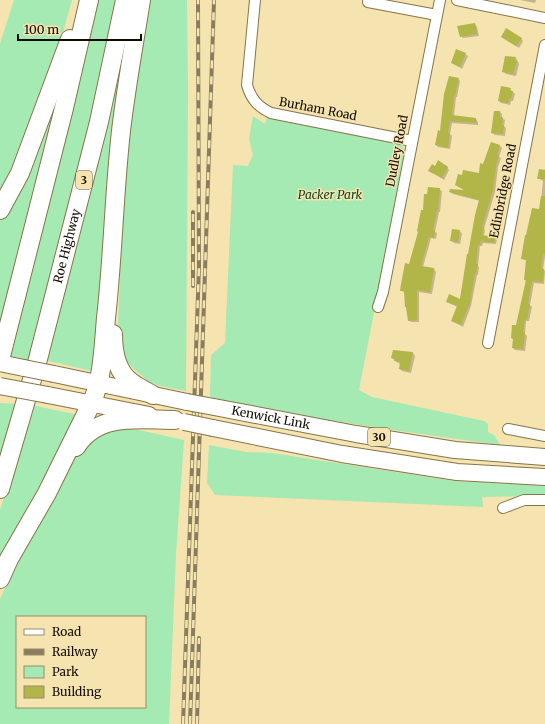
<svg xmlns="http://www.w3.org/2000/svg" width="545" height="724" viewBox="0 0 545 724" font-family="Merriweather,serif">
	<style>
		.green { fill: #a5e9b3; fill-rule: evenodd }
		.shadow { fill: #0003 }
		.building { fill: #b2b547 }
		.lines { fill: none; stroke-linecap: round; stroke-linejoin: round }
		.minor-casing { stroke: #867547; stroke-width: 12 }
		.trunk-casing { stroke: #867547; stroke-width: 18 }
		.motorway-casing { stroke: #867547; stroke-width: 20 }
		.minor { stroke: #fff; stroke-width: 10 }
		.trunk { stroke: #fff; stroke-width: 16 }
		.motorway { stroke: #fff; stroke-width: 18 }
		.rail-casing { stroke: #8a7d5d; stroke-width: 4 }
		.rail { stroke: #f5e3b0; stroke-width: 2.5; stroke-dasharray: 8; stroke-linecap: butt }
		.trunk-bridge-casing { stroke: #867547; stroke-width: 18; stroke-linecap: butt }
		.trunk-bridge { stroke: #fff; stroke-width: 16 }
		.labels { text-anchor: middle; stroke-width: 3; stroke-linejoin: round; paint-order: stroke }
		.shield { fill: #f5e3b0; stroke: #564c35; stroke-width: 1 }
		.shield-label { font-size: 11px; font-weight: bold; fill: #120b00 }
		.street-label { font-size: 12px; fill: #120b00; stroke: #f5e3b0 }
		.park-label { font-size: 12px; font-style: italic; fill: #114321; stroke: #f5e3b0 }
	</style>
	<rect width="100%" height="100%" fill="#f5e3b0"/>
	<!-- green -->
	<path class="green" d="M14,0H72L54,65L25,143L0,193V44Z
		M96,0H118L98,91L30,360L5,355Z
		M147,0H187L188,91L186,391L160,386L148,381L127,363L125,364L117,343L120,277L117,267L124,150Z
		M134,3L96,372L44,360Z
		M63,77L0,324V214Z
		M253,116L265,124L267,117L401,143L405,152L359,390L372,397L484,421L488,424V432L495,436L500,445L414,433L214,403V398L210,397L211,355L225,343L233,165L248,166L253,155L249,139Z
		M0,403L17,404L0,461Z
		M32,405L78,415L0,565V510Z
		M123,428L139,430L184,440L176,554L169,724H0V599L25,541L78,451L98,431ZM17,617H145V707H17Z
		M209,445L246,452L272,453L454,481L545,486V496L482,497L483,507L215,495L207,483Z"/>
	<!-- shadow -->
	<path class="shadow" d="M520,0H536L535,3Z
		M475,24L477,27L479,36L463,38L461,36Z
		M502,37L521,38L523,41L519,48Z
		M465,54L468,56L462,69L452,63Z
		M516,58L519,64L516,76L506,74L504,72Z
		M458,79L460,81L457,97H456L454,116L476,119L478,122V125L452,123L450,134L452,136L450,149L438,147L436,145L441,132Z
		M510,89L515,94L513,101H511L510,105L501,103L499,101Z
		M500,112L502,114V118L505,120L504,126L506,128L505,136L495,135L492,133Z
		M491,143L500,146L502,148L499,157L501,158L498,167L495,192L484,229L485,230L484,236L494,238L497,240L496,244L483,243L482,246H480L478,266L479,267L478,275H477L471,306L463,327L452,321L458,307L447,302L460,300L480,201L453,194L450,192L466,191L457,185L480,174Z
		M446,165L449,170L444,180L430,171L435,167Z
		M545,169V257L543,269L545,271L544,284L534,283L530,305L532,307L529,321H526L525,334L527,336L525,351L515,350L513,348L514,340L512,338L517,326L526,281L525,280L527,261L522,258L540,211L543,181L538,178Z
		M439,189L442,191L440,212H439L435,232L437,233L436,239L431,238L423,267L434,269L436,272L432,294L419,292V322H411L409,320L405,293L401,290L410,265L424,211Z
		M460,231L462,234L460,244L454,243L451,240Z
		M413,353L415,356L411,373L402,371L400,369L401,364L398,363L392,358Z"/>
	<!-- building -->
	<path class="building" d="M475,23L477,34L460,37L457,26Z
		M506,28L522,38L516,46L501,37Z
		M456,49L466,53L460,67L451,63Z
		M505,56L516,57L515,61H517L513,74L502,72Z
		M449,76L459,78L455,95H454L452,115L476,118V123L450,121L448,133H450L448,148L435,145L438,130L440,131L444,94Z
		M501,86L511,88L510,91H513L511,99H509L508,103L498,101Z
		M494,111H500V117H503L502,125H504L503,134L491,133Z
		M491,142L500,145L497,155H499L496,165L493,190L482,227H484L482,235L495,237L494,243L481,241L480,245L478,244L476,264H478L476,273H475L470,303L461,325L451,321L457,306L446,302L449,294L460,299L467,254H468L475,215L479,200L449,192L450,189L464,190L455,185L458,174L462,175L463,170L479,173L480,163L483,164Z
		M438,160L448,167L442,178L428,171L432,164L435,166Z
		M539,169L545,170V179H537Z
		M428,187L440,188L438,210H437L433,230H435L434,238L429,237L421,266L434,268L430,292L417,290V320L408,321L406,307H405L404,291H400L401,284L405,263L409,264L418,232L417,231L421,210H423L424,194H427Z
		M541,196H545V254H543L541,268L544,269L543,282L532,281L528,304H530L527,320L525,319L523,332L525,333L523,349L512,348L513,339L511,338L512,325H516L526,280H524L526,260L521,259L525,235H526L532,208L539,209Z
		M452,229L460,230L458,242L450,241Z
		M393,350L413,352L409,371L399,369L400,362L394,361L395,359L391,358Z"/>
	<g class="lines">
		<defs>
			<path id="minor" d="M255,0L247,85C251,99 258,107 271,113L412,141
				M457,0L545,18
				M368,2L437,15
				M378,307L383,292L440,0
				M488,343L545,45
				M508,429L545,436
				M503,508L524,500H545"/>
			<g id="trunk">
				<path d="M0,363L24,368"/>
				<path d="M54,374L187,402"/>
				<path d="M48,395L149,415"/>
				<path id="s1" d="M214,407L356,434L455,450L545,457"/>
				<path d="M213,428L342,454L457,472L545,477"/>
			</g>
			<g id="motorway">
				<path d="M0,210L20,173L70,39"/>
				<path d="M113,334C113,351 116,371 131,382C137,387 146,391 153,395"/>
				<path d="M0,360L64,108L89,0"/>
				<path d="M76,447C98,412 139,420 175,420"/>
				<path id="s2" d="M0,489L38,359L99,122L125,0"/>
				<path d="M0,579L9,559L47,493L86,414C103,386 103,351 106,318C113,256 114,194 121,131C126,88 134,44 141,0"/>
			</g>
		</defs>
		<!-- minor casing -->
		<use href="#minor" class="minor-casing"/>
		<!-- trunk casing -->
		<use href="#trunk" class="trunk-casing"/>
		<!-- motorway casing -->
		<use href="#motorway" class="motorway-casing"/>
		<!-- minor -->
		<use href="#minor" class="minor"/>
		<!-- trunk -->
		<use href="#trunk" class="trunk"/>
		<!-- motorway -->
		<use href="#motorway" class="motorway"/>
		<defs>
			<path id="rail" d="M193,286V212
				M183,724L199,266L198,0
				M190,724L214,0
				M197,724L199,638"/>
		</defs>
		<!-- rail casing -->
		<use href="#rail" class="rail-casing"/>
		<!-- rail -->
		<use href="#rail" class="rail"/>
		<defs>
			<path id="trunk-bridge" d="M24,368L54,374
				M0,386L48,395
				M187,402L214,407
				M184,422L213,428"/>
		</defs>
		<!-- trunk-bridge casing -->
		<use href="#trunk-bridge" class="trunk-bridge-casing"/>
		<!-- trunk-bridge -->
		<use href="#trunk-bridge" class="trunk-bridge"/>
	</g>
	<g class="labels">
		<!-- shield labels -->
		<g class="shield">
			<rect x="76" y="171" width="16" height="18" rx="3"/>
			<rect x="368" y="428" width="22" height="18" rx="3"/>
		</g>
		<g class="shield-label">
			<text x="84" y="184">3</text>
			<text x="379" y="441">30</text>
		</g>
		<!-- street labels -->
		<g class="street-label">
			<text transform="translate(318 109) rotate(11)" y="4">Burham Road</text>
			<text transform="translate(397 151) rotate(-79)" y="4">Dudley Road</text>
			<text transform="translate(503 191) rotate(-79)" y="4">Edinbridge Road</text>
			<text dy="4" stroke="none"><textPath href="#s2" startOffset="252">Roe Highway</textPath></text>
			<text dy="4" stroke="none"><textPath href="#s1" startOffset="58">Kenwick Link</textPath></text>
		</g>
		<!-- park labels -->
		<g class="park-label">
			<text x="330" y="199">Packer Park</text>
		</g>
	</g>
	<!-- legend -->
	<rect x="16" y="616" width="130" height="92" fill="#f5e3b0" stroke="#9a8d6a"/>
	<rect x="24" y="629" width="20" height="6" fill="#ffffff" stroke="#9a8d6a"/>
	<text x="52" y="636" font-size="12" fill="#120b00">Road</text>
	<rect x="24" y="649" width="20" height="6" fill="#8a7d5d" stroke="#9a8d6a"/>
	<text x="52" y="656" font-size="12" fill="#120b00">Railway</text>
	<rect x="24" y="666" width="20" height="12" fill="#a5e9b3" stroke="#9a8d6a"/>
	<text x="52" y="676" font-size="12" fill="#120b00">Park</text>
	<rect x="24" y="686" width="20" height="12" fill="#b2b547" stroke="#9a8d6a"/>
	<text x="52" y="696" font-size="12" fill="#120b00">Building</text>
	<!-- scale -->
	<path d="M18 34v6h123v-6" fill="none" stroke="#120b00" stroke-width="2"/>
	<text x="24" y="34" font-size="12" fill="#120b00" stroke="#f5e3b0" stroke-width="3" paint-order="stroke">100 m</text>
</svg>
